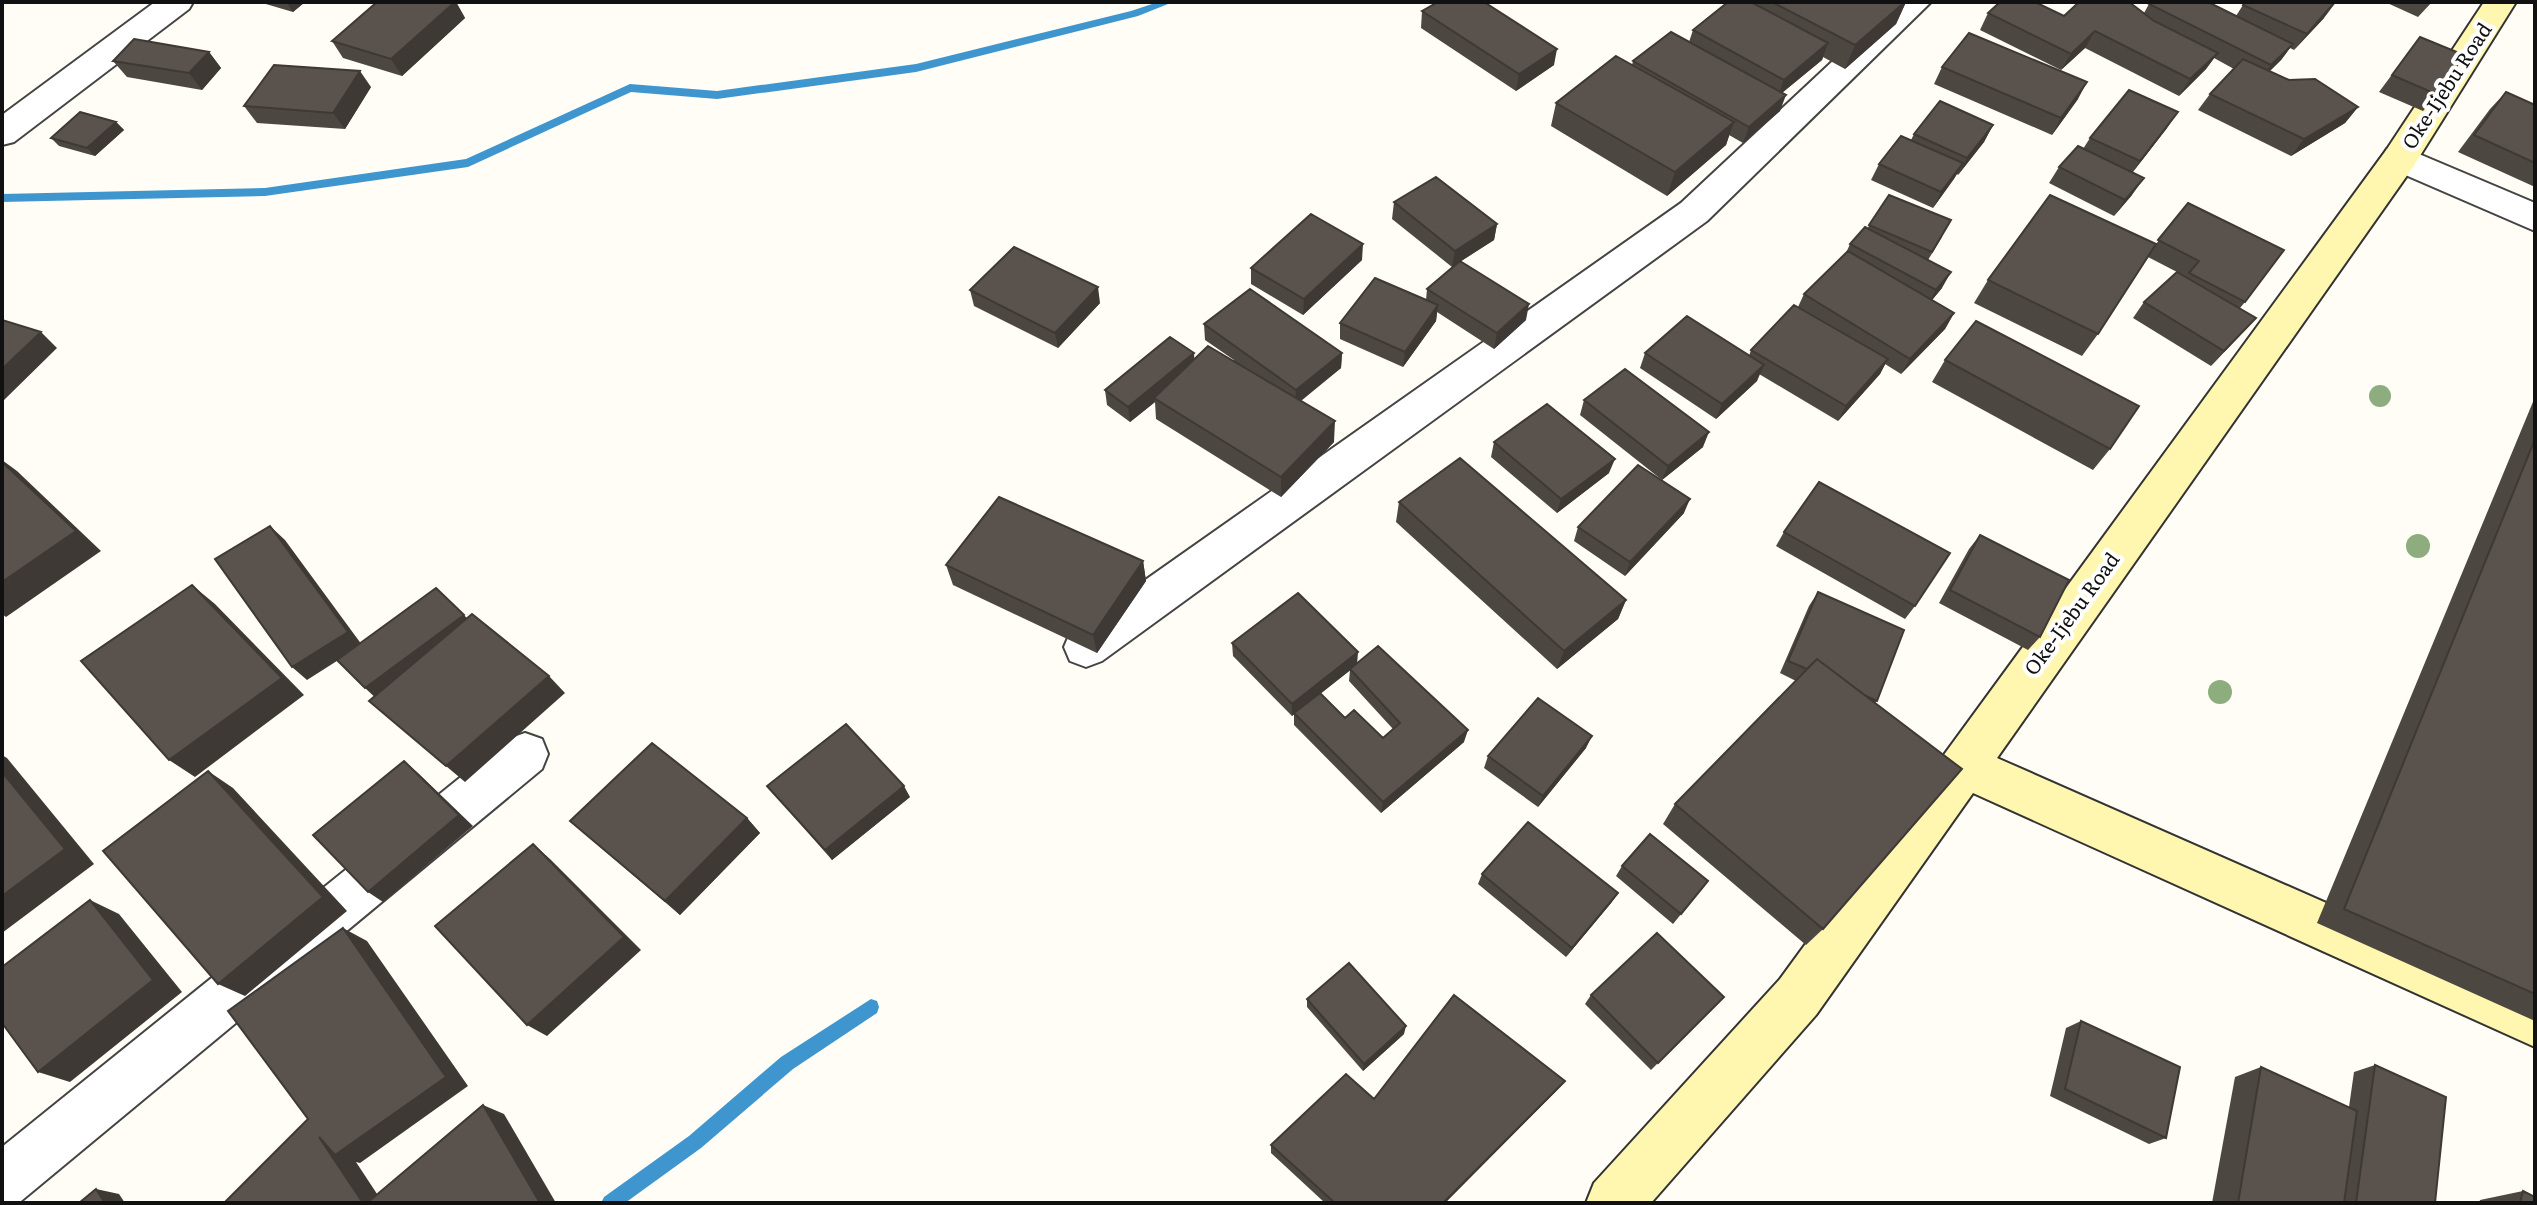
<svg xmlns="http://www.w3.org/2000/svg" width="2537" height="1205" viewBox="0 0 2537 1205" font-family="Literata,serif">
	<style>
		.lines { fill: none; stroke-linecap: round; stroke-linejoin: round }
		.stream { fill: #3f96cf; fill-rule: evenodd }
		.street-casing { stroke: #444; stroke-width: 4 }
		.secondary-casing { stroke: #333; stroke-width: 4 }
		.street { fill: #fff; fill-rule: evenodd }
		.secondary { fill: #fff6b0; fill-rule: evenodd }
		.tree { fill: #8dad7f }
		.wall { fill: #4d4742; fill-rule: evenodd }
		.shaded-wall { fill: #3f3936 }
		.building { fill: #5a524d; stroke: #3f3936; stroke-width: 2 }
		.labels { text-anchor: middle; stroke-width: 8; stroke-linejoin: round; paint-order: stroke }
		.street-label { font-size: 20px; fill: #111; stroke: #fff }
	</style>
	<rect width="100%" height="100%" fill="#fffdf5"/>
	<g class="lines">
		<!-- stream -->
		<path class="stream" d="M1158,2H1173L1138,16L916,72L717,99L631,92L468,167L265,196L2,202V194L265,188L466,159L630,84L717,91L916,64L1131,11Z
			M871,999L877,1001L879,1007L877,1013L793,1069L701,1148L625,1203H601L604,1197L689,1136L781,1057Z"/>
		<defs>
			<path id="street" d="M155,2H193L189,9L14,142L2,145V115Z
				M1896,2H1931L1707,221L1102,661L1086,667L1070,661L1064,647L1070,633L1681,203Z
				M2400,146L2535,203V231L2387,167L2382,158L2387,149Z
				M525,733L542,739L548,754L542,769L21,1201L2,1203V1147L508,739Z"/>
			<path id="secondary" d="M2484,2H2516L2413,167L1997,758L2535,995V1047L1973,793L1816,1015L1651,1203H1586L1594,1183L1780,979L2387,149Z"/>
		</defs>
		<!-- street casing -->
		<use href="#street" class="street-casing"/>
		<!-- secondary casing -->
		<use href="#secondary" class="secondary-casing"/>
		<!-- street -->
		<use href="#street" class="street"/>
		<!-- secondary -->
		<use href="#secondary" class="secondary"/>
	</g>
	<!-- trees -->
	<g class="tree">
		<circle cx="2380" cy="396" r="11"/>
		<circle cx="2418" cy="546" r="12"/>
		<circle cx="2220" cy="692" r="12"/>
	</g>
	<!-- wall -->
	<path class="wall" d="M259,2H305L293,12Z
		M456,2L465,18L402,76L343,58L332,41Z
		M1757,2H1906L1896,24L1845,69L1823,57L1822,60L1782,93L1780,111L1743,143L1729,135L1726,145L1667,196L1551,126L1556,103L1632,65L1633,61L1689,42L1693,30L1756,5Z
		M2385,2H2432L2418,17Z
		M2149,4L2236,16L2243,5L2324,18L2294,50L2290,48L2281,60L2270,71L2289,80L2358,107L2345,123L2291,156L2198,110L2210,94L2234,69L2214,58L2206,69L2179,96L2085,48L2061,70L1980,30L1988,13L2064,16L2144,13Z
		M1422,11L1554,65L1516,91L1421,28Z
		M2420,37L2438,95L2423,111L2379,92Z
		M209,52L221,68L202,90L127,77L113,61Z
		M1942,67L2078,99L2052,135L1934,84Z
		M371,87L345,129L257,123L244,106Z
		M2506,92L2535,105V187L2458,152L2490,109Z
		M116,122L124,130L95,156L59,146L51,138Z
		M1993,125L1984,142L1958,175L1957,174L1933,208L1871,180L1879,164L1911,140L1914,134Z
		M2167,128L2132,173V195L2114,216L2049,183L2059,167L2083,149L2090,138Z
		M1394,202L1497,224L1494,240L1461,261L1526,320L1494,349L1437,312L1436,321L1403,367L1340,339V323L1426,300L1427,289L1452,267L1392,219Z
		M2188,203L2245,302L2240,308L2242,333L2211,366L2133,318L2144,302L2177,272L2148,257L2098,334L2082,356L1974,303L1988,280L2156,244Z
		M1869,225L1942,237L1928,260L1942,288L1932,300L1954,313L1945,329L1901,374L1885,364L1880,374L1838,421L1759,374L1757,381L1716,419L1640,368L1645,353L1749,356L1751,350L1798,307L1804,294L1846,253L1850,244L1868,228Z
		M1362,260L1303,315L1251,284V268Z
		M970,290L1100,303L1058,348L974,306Z
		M1204,324L1342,353L1341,368L1301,401L1334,442L1281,497L1156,419L1155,402L1130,422L1107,405L1105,390L1194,359L1234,360L1205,340Z
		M1945,360L2110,449L2093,470L1932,382Z
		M2535,397V1021L2317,923Z
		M1584,400L1703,447L1662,480L1580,415Z
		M1494,442L1609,473L1557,513L1491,457Z
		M1399,502L1626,600L1618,619L1557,669L1396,522Z
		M1684,513L1625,576L1574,541L1578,527Z
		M1784,532L1915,606L1905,619L1776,546Z
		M1980,535L2040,637L2028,650L1939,603L1969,549Z
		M1143,561L1146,581L1097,653L953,585L946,565Z
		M1818,592L1877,701L1875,703L1823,929L1806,945L1663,824L1675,804L1796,681L1780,673L1809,606Z
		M1232,643L1357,663L1464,742L1381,813L1294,725V714L1292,716L1233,656ZM1350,670L1349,681L1393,729L1383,738L1345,718L1320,694Z
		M1586,748L1538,807L1484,768L1488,756Z
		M767,786L910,797L832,860Z
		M747,818L760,833L680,915L570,821Z
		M1622,866L1708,881L1673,924L1616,876Z
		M1482,874L1618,893L1611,903L1566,957L1478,884Z
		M1591,995L1724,997L1651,1070L1585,1004Z
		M1307,999L1404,1034L1363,1071L1307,1007Z
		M2081,1021L2166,1138L2149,1144L2050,1096L2066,1028Z
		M2375,1065L2435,1203H2212L2235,1077L2261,1067L2349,1107L2354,1072Z
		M1557,1090L1445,1203H1325L1271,1153V1145L1374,1099Z
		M2523,1191L2535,1203H2479L2480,1200Z"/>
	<!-- shaded-wall -->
	<path class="shaded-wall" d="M286,2H305L293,12Z
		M456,2L465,18L402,76L391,59Z
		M1905,2H1906L1896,24L1845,69L1855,45Z
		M2336,2L2324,18L2294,50L2307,34Z
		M2095,31L2085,48L2061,70L2071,54Z
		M1828,43L1822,60L1778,96L1784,80Z
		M2293,44L2281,60L2259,81L2271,65Z
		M1557,49L1554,65L1516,91L1519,74Z
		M209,52L221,68L202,90L189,73Z
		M2218,53L2206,69L2179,96L2190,79Z
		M360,71L371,87L345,129L333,113Z
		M2087,82L2078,99L2052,135L2061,118Z
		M1786,95L1780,111L1743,143L1749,127Z
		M2358,107L2345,123L2291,156L2304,139Z
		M2178,112L2167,128L2129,177L2140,161Z
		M116,122L124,130L95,156L87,148Z
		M1734,122L1726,145L1667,196L1675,172Z
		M1993,125L1984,142L1958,175L1967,158Z
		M1963,163L1954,179L1933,208L1941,192Z
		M2144,178L2132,195L2114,216L2125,200Z
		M1497,224L1494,240L1452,267L1455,251Z
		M1363,244L1362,260L1303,315L1304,299Z
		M1951,272L1942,288L1927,306L1936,290Z
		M1098,287L1100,303L1058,348L1055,333Z
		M1529,304L1526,320L1494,349L1497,333Z
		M1438,305L1436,321L1403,367L1405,352Z
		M1954,313L1945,329L1901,374L1910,359Z
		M2256,318L2242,333L2211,366L2224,351Z
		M41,332L57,348L2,402V369Z
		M1194,353L1195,369L1154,398L1155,402L1130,422L1128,407Z
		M1342,353L1341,368L1295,405L1296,390Z
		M1888,359L1880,374L1838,421L1846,406Z
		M1764,365L1757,381L1716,419L1722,404Z
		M1335,421L1334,442L1281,497V477Z
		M1709,432L1703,447L1662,480L1668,466Z
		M1615,459L1609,473L1557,513L1561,499Z
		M2,460L17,471L101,551L6,617L2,614Z
		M1690,499L1684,513L1625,576L1630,562Z
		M270,526L285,540L362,645L307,680L292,667Z
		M1143,561L1146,581L1097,653L1093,635Z
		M192,585L215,604L304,695L195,777L169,760Z
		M1626,600L1618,619L1557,669L1564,651Z
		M464,615L476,628L379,701L365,688Z
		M1358,652L1357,665L1292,716V704Z
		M549,676L565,693L465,782L446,766Z
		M1468,730L1464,742L1381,813L1383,802Z
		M1592,736L1586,748L1538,807L1543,796Z
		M2,755L7,758L94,864L2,933Z
		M404,761L418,773L473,826L383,902L368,892Z
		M208,771L233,788L347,911L245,996L218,984Z
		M904,786L910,797L832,860L825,850Z
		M747,818L760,833L680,915L665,901Z
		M533,844L550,859L641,950L547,1036L527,1025Z
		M1618,893L1611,903L1566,957L1572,948Z
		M90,900L119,914L182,992L70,1082L38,1072Z
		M343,928L367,941L468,1086L360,1163L356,1162L383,1203H363L319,1137Z
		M1406,1026L1404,1034L1363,1071L1364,1064Z
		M1565,1081L1557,1090L1445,1203H1443Z
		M483,1105L504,1114L556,1203H540Z
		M96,1189L119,1194L125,1203H105Z"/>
	<!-- building -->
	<path class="building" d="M377,2H455L391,59L332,41Z
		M1438,2H1484L1557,49L1519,74L1422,11Z
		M1728,2H1751L1828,43L1784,80L1693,30Z
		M1772,2H1905L1855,45Z
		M2000,2H2035L2064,16L2079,2H2129L2154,21L2218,53L2190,79L2095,31L2071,54L1988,13Z
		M2152,2H2208L2293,44L2271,65L2149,4Z
		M2245,2H2335L2307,34L2243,5Z
		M1671,32L1786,95L1749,127L1633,61Z
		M1969,33L2087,82L2061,118L1942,67Z
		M2420,37L2464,55L2438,95L2392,75Z
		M134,39L209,52L189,73L113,61Z
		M1616,56L1734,122L1675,172L1556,103Z
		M2243,59L2289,80L2315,79L2358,107L2304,139L2210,94Z
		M274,65L360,71L333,113L244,106Z
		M2129,90L2178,112L2140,161L2090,138Z
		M2506,92L2535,105V163L2474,135Z
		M1940,101L1993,125L1967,158L1914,134Z
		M80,112L116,122L87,148L51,138Z
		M1901,136L1963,163L1941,192L1879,164Z
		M2078,146L2144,178L2125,200L2059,167Z
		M1436,177L1497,224L1455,251L1394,202Z
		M1889,195L1951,220L1932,252L1869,225Z
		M2050,195L2156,244L2098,334L1988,280Z
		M2188,203L2284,250L2245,302L2189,273L2199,261L2158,240Z
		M1311,214L1363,244L1304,299L1251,268Z
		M1865,227L1951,272L1936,290L1850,244Z
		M1014,247L1098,287L1055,333L970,290Z
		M1848,251L1954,313L1910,359L1804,294Z
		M1460,261L1529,304L1497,333L1427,289Z
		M2177,272L2256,318L2224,351L2144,302Z
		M1375,278L1438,305L1405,352L1340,323Z
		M1250,289L1342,353L1296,390L1204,324Z
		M1794,305L1888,359L1846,406L1751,350Z
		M1687,316L1764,365L1722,404L1645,353Z
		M2,320L41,332L2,369Z
		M1976,321L2139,406L2110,449L1945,360Z
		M1170,337L1194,353L1128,407L1105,390Z
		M1208,346L1335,421L1281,477L1154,398Z
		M1625,369L1709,432L1668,466L1584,400Z
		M1547,404L1615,459L1561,499L1494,442Z
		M2535,439V994L2344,909Z
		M1460,458L1626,600L1564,651L1399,502Z
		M2,462L76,531L2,582Z
		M1638,465L1690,499L1630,562L1578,527Z
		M1819,482L1950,553L1915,606L1784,532Z
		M999,497L1143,561L1093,635L946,565Z
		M270,526L348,632L292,667L215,559Z
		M1980,535L2069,580L2040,637L1950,590Z
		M192,585L282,678L169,760L81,661Z
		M436,588L464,615L365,688L337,660Z
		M1818,592L1904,630L1877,701L1866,696L1817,659L1807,669L1788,661Z
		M1298,593L1358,652L1292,704L1232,643Z
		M472,614L549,676L446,766L369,701Z
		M1378,646L1468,730L1383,802L1294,713L1320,693L1345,718L1354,710L1383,738L1400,723L1350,669Z
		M1817,659L1962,769L1823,929L1675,804Z
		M1538,698L1592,736L1543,796L1488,756Z
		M846,724L904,786L825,850L767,786Z
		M652,743L747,818L665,901L570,821Z
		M404,761L459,815L368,892L313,835Z
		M208,771L323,897L218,984L103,851Z
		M2,772L65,849L2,896Z
		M1528,822L1618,893L1572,948L1482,874Z
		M1650,834L1708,881L1681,914L1622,866Z
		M533,844L624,937L527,1025L435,926Z
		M90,900L153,980L38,1072L2,1023V967Z
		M343,928L446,1077L335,1155L319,1137L363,1203H224L308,1119L228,1011Z
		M1657,933L1724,997L1658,1063L1591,995Z
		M1349,963L1406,1026L1364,1064L1307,999Z
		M1454,995L1565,1081L1443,1203H1335L1271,1145L1346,1074L1374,1099Z
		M2081,1021L2180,1067L2166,1138L2065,1089Z
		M2375,1065L2446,1097L2435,1203H2356Z
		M2261,1067L2357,1111L2344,1203H2238Z
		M483,1105L540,1203H367Z
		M96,1189L105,1203H79Z
		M2523,1191L2535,1197V1203H2520Z"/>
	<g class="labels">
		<!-- street labels -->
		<g class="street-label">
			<text transform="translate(2447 86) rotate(-57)" y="7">Oke-Ijebu Road</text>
			<text transform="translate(2072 614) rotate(-54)" y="7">Oke-Ijebu Road</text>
		</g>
	</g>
	<!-- border -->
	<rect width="2537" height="1205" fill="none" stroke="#111111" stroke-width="8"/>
</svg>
